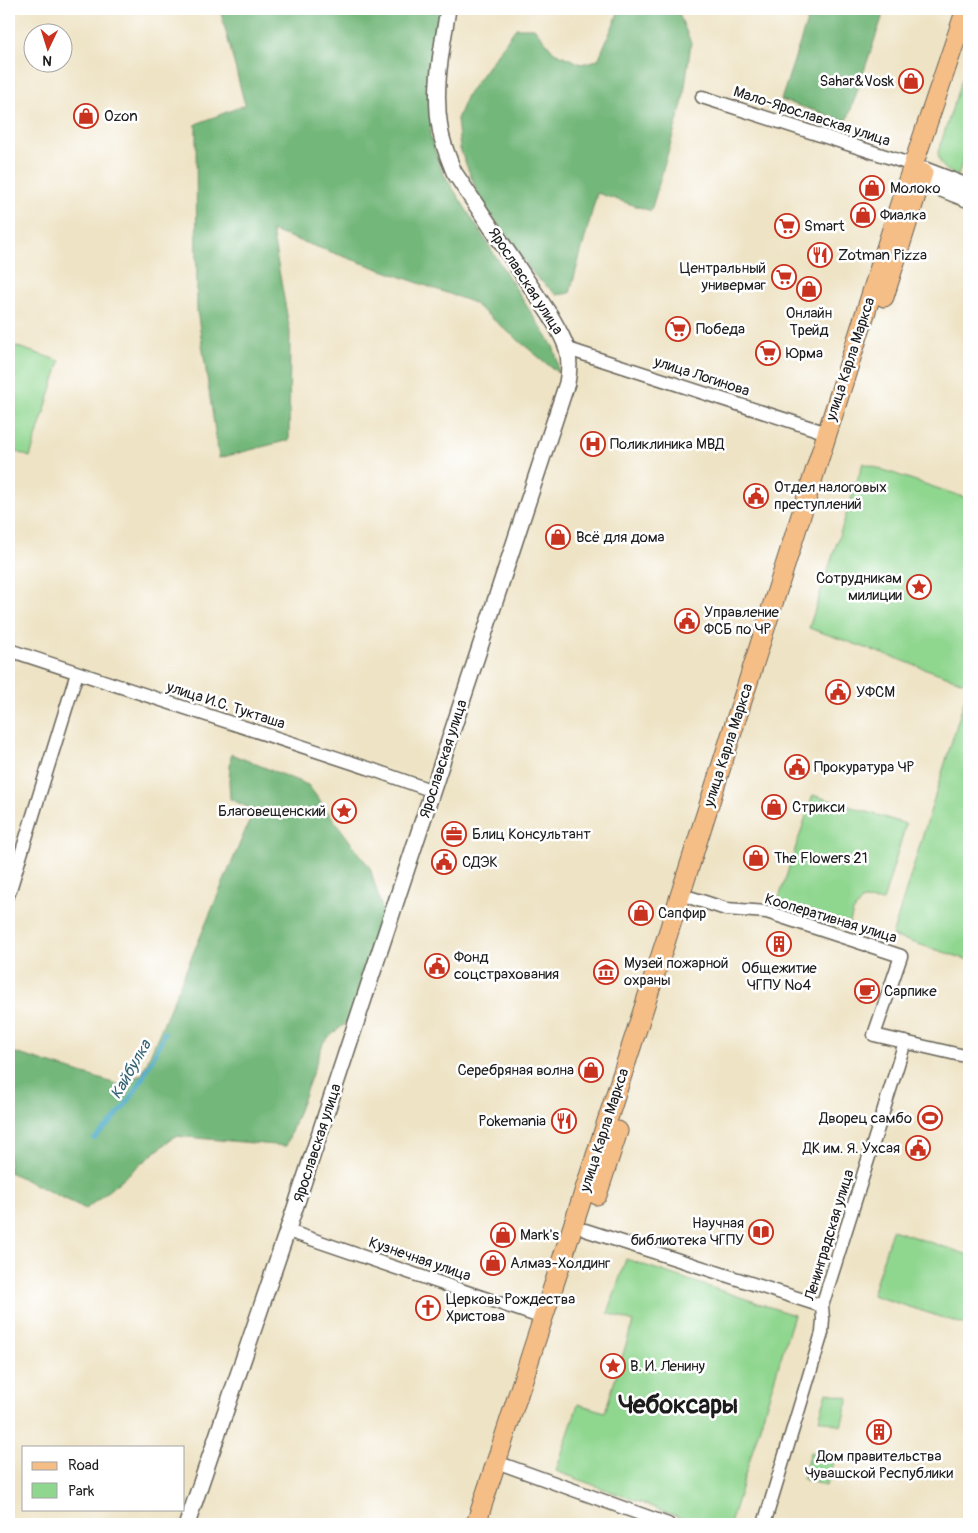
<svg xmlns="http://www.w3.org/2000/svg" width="978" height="1533" viewBox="0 0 978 1533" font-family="Pangolin,sans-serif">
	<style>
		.green { fill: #8fd68f; stroke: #567956 }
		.forest { fill: #73b77a; stroke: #486a4b }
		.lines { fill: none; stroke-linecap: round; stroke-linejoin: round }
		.stream { stroke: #4caacb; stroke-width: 4 }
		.minor-casing { stroke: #666257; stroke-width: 15 }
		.tertiary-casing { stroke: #666257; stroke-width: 18 }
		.primary-casing { stroke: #666257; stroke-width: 21 }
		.minor { stroke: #fff; stroke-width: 12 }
		.tertiary { stroke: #fff; stroke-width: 15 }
		.primary { stroke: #f6be87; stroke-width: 19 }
		.labels { text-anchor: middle; stroke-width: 5; stroke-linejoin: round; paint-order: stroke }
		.poi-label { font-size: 15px; fill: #1c1c1c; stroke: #fff; text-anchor: start }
		.street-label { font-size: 15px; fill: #1c1c1c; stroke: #fff }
		.water-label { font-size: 16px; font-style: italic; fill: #346374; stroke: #fff }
		.town-label { font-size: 25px; font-weight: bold; fill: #1c1c1c; stroke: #fff }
	</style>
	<rect width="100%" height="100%" fill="#fff"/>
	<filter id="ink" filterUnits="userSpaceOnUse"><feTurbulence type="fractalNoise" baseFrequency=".02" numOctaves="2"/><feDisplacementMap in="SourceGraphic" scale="10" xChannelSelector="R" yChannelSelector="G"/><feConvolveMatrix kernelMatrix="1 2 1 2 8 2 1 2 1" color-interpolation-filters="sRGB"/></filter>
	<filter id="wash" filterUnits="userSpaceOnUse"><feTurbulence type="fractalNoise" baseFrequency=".0096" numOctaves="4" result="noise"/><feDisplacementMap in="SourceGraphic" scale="20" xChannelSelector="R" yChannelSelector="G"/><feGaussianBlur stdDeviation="1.12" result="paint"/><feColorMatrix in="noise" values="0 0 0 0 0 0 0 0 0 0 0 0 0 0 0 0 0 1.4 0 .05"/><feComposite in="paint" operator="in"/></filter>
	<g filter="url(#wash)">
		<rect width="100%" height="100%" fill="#eee3c5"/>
		<!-- green -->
		<path class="green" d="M969,57V140L958,176C946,171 939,166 938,152Z
			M9,344L60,361L30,457L9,449Z
			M863,463L969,499V684L809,628Z
			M969,685V960L892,936Z
			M813,795L906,824L883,901L862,900L853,912L849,925L842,928L776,907Z
			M892,1230L969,1255V1326L872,1295Z
			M626,1259L794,1315L730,1524H698L556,1471L578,1404L605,1412L633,1322L608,1313Z
			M827,1392L849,1398L841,1426L819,1419Z
			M810,1452L834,1459L826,1486L803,1479Z"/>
		<!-- forest -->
		<path class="forest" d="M220,9H444L430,136L442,171L528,308L553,346L557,359L558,373L472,302L272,231L290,332L289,440L219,458L197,310L196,124L245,105Z
			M620,9H677L691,43L683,101L651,211L597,193L570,293L557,295L535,276L480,199L460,149L457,119L467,95L516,28H534L554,52L581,64L598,60Z
			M811,9H885L847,121L781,100Z
			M231,754L308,785L370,868L384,916L352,1018L324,1041L286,1146L175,1136L86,1209L9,1172V1051L120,1085L142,1074L254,810L230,799L229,781Z"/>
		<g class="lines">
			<!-- stream -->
			<path class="stream" d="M94,1139C102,1131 110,1124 116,1117C138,1092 152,1061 165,1032"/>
		</g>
	</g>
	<g filter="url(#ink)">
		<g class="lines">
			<defs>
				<path id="minor" d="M702,97L913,165
					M568,349L827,433
					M9,650L368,768L433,791
					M9,893L77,673
					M692,898L726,909L767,912L901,956L874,1035L969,1057
					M585,1230L822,1306
					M288,1231L543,1318
					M502,1464L668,1524
					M764,1524L822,1333L823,1319L822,1306L905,1042"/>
				<path id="tertiary" d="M925,170L969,187
					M921,181L969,200
					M187,1524L295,1208L567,383C573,352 565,341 550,315L454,172C448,157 442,143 440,128C433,88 442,48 448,9"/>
				<path id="primary" d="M884,297L923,173
					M597,1195L618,1131
					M476,1524L665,943L900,204L966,9"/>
			</defs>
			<!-- minor casing -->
			<use href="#minor" class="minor-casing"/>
			<!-- tertiary casing -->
			<use href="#tertiary" class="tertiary-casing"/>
			<!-- primary casing -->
			<use href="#primary" class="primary-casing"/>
			<!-- minor -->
			<use href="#minor" class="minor"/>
			<!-- tertiary -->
			<use href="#tertiary" class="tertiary"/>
			<!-- primary -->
			<use href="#primary" class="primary"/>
		</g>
	</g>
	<!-- icons -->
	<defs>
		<symbol id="shop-ring" viewBox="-11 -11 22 22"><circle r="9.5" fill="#fff" stroke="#c8321e" stroke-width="1.5"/><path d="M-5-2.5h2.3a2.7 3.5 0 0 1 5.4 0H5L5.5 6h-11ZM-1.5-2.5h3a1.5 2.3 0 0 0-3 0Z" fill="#c8321e"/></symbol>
		<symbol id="supermarket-ring" viewBox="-11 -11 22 22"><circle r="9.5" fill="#fff" stroke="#c8321e" stroke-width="1.5"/><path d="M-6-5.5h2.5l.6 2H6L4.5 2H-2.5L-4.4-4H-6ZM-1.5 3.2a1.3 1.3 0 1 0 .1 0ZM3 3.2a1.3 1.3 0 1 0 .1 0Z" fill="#c8321e"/></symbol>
		<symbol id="restaurant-ring" viewBox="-11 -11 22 22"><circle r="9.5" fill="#fff" stroke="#c8321e" stroke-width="1.5"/><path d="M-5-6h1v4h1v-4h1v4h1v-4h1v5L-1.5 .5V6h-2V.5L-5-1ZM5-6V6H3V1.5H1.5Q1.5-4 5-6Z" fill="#c8321e"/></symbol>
		<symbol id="hospital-ring" viewBox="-11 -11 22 22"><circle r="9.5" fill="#fff" stroke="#c8321e" stroke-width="1.5"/><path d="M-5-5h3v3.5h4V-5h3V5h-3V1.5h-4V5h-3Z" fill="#c8321e"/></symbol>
		<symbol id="civic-ring" viewBox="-11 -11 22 22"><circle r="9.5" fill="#fff" stroke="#c8321e" stroke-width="1.5"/><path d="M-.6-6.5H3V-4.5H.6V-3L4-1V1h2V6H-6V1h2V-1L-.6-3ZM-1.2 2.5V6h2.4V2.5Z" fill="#c8321e"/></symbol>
		<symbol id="sight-ring" viewBox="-11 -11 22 22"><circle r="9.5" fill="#fff" stroke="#c8321e" stroke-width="1.5"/><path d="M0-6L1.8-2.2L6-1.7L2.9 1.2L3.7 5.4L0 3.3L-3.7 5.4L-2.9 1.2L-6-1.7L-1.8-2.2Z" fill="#c8321e"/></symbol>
		<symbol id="office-ring" viewBox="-11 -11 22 22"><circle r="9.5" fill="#fff" stroke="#c8321e" stroke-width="1.5"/><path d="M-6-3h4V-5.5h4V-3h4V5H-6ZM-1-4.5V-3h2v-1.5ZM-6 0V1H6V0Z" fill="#c8321e"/></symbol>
		<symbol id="building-ring" viewBox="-11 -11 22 22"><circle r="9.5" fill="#fff" stroke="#c8321e" stroke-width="1.5"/><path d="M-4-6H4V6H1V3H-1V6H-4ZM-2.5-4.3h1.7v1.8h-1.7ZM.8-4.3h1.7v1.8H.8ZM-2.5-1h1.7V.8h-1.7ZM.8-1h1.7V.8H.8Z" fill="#c8321e"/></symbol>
		<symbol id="museum-ring" viewBox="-11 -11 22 22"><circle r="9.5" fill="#fff" stroke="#c8321e" stroke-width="1.5"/><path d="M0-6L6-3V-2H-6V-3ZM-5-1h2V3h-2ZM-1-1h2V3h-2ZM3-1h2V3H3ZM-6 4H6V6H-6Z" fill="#c8321e"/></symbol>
		<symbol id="cafe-ring" viewBox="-11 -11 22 22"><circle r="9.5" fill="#fff" stroke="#c8321e" stroke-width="1.5"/><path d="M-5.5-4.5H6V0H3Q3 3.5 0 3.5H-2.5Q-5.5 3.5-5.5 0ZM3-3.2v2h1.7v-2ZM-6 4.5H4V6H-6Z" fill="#c8321e"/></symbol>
		<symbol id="stadium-ring" viewBox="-11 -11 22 22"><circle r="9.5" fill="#fff" stroke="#c8321e" stroke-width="1.5"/><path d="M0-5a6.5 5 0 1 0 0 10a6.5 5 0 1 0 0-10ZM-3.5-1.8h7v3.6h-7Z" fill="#c8321e"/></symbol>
		<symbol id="library-ring" viewBox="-11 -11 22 22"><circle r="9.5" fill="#fff" stroke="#c8321e" stroke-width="1.5"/><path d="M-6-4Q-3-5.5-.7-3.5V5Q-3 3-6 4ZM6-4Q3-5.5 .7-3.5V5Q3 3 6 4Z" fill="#c8321e"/></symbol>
		<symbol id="church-ring" viewBox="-11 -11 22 22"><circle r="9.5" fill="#fff" stroke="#c8321e" stroke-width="1.5"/><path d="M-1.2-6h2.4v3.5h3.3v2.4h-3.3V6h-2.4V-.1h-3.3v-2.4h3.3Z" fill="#c8321e"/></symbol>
	</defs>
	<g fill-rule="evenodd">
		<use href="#shop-ring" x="897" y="67" width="28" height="28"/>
		<use href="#shop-ring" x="72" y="102" width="28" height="28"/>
		<use href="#shop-ring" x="858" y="174" width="28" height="28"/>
		<use href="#shop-ring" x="849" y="201" width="28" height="28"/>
		<use href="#supermarket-ring" x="773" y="212" width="28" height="28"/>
		<use href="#restaurant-ring" x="806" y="241" width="28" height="28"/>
		<use href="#supermarket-ring" x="770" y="263" width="28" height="28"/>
		<use href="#shop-ring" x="795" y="275" width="28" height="28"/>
		<use href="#supermarket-ring" x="664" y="315" width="28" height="28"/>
		<use href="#supermarket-ring" x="754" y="339" width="28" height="28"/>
		<use href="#hospital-ring" x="579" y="430" width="28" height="28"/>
		<use href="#civic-ring" x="742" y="482" width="28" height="28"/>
		<use href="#shop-ring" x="544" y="523" width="28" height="28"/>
		<use href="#sight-ring" x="905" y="573" width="28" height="28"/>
		<use href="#civic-ring" x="673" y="607" width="28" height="28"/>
		<use href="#civic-ring" x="824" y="678" width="28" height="28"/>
		<use href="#civic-ring" x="783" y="753" width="28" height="28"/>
		<use href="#shop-ring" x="760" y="793" width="28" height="28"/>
		<use href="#sight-ring" x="330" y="797" width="28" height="28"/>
		<use href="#office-ring" x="440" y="820" width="28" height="28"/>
		<use href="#shop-ring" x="742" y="844" width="28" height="28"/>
		<use href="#civic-ring" x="430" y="848" width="28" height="28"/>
		<use href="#shop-ring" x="627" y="899" width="28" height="28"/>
		<use href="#building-ring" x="765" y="930" width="28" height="28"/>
		<use href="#civic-ring" x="423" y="952" width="28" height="28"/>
		<use href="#museum-ring" x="592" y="958" width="28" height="28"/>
		<use href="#cafe-ring" x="853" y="977" width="28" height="28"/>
		<use href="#shop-ring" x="577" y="1056" width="28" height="28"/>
		<use href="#stadium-ring" x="916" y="1104" width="28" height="28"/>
		<use href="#restaurant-ring" x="550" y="1107" width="28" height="28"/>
		<use href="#civic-ring" x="904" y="1134" width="28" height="28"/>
		<use href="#library-ring" x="747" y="1218" width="28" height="28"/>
		<use href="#shop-ring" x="489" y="1221" width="28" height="28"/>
		<use href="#shop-ring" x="479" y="1249" width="28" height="28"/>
		<use href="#church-ring" x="414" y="1294" width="28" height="28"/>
		<use href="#sight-ring" x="599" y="1352" width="28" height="28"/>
		<use href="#building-ring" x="865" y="1418" width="28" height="28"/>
	</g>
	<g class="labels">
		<!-- poi labels -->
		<g class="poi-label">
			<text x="894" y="86" text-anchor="end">Sahar&amp;Vosk</text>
			<text x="104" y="121">Ozon</text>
			<text x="890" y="193">Молоко</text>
			<text x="880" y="220">Фиалка</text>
			<text x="804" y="231">Smart</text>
			<text x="838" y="260">Zotman Pizza</text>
			<text x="766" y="273" text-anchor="end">Центральный<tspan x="766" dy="17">универмаг</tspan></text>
			<text x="809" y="318" text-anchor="middle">Онлайн<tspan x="809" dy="17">Трейд</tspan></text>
			<text x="696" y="334">Победа</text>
			<text x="786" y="358">Юрма</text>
			<text x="610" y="449">Поликлиника МВД</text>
			<text x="774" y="492">Отдел налоговых<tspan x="774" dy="17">преступлений</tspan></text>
			<text x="576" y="542">Всё для дома</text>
			<text x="902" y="583" text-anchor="end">Сотрудникам<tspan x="902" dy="17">милиции</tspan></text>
			<text x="704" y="617">Управление<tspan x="704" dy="17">ФСБ по ЧР</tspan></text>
			<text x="856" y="697">УФСМ</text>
			<text x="814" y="772">Прокуратура ЧР</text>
			<text x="792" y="812">Стрикси</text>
			<text x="326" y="816" text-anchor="end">Благовещенский</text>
			<text x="472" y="839">Блиц Консультант</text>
			<text x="774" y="863">The Flowers 21</text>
			<text x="462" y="867">СДЭК</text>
			<text x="658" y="918">Сапфир</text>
			<text x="454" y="962">Фонд<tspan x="454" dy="17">соцстрахования</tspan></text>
			<text x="624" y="968">Музей пожарной<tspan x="624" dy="17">охраны</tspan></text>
			<text x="779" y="973" text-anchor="middle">Общежитие<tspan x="779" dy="17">ЧГПУ №4</tspan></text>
			<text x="884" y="996">Сарпике</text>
			<text x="574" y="1075" text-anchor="end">Серебряная волна</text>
			<text x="912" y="1123" text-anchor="end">Дворец самбо</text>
			<text x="546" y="1126" text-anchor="end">Pokemania</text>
			<text x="900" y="1153" text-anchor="end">ДК им. Я. Ухсая</text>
			<text x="744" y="1228" text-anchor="end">Научная<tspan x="744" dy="17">библиотека ЧГПУ</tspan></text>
			<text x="520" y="1240">Mark's</text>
			<text x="510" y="1268">Алмаз-Холдинг</text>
			<text x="446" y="1304">Церковь Рождества<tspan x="446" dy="17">Христова</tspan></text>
			<text x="630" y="1371">В. И. Ленину</text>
			<text x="879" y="1461" text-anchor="middle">Дом правительства<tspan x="879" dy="17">Чувашской Республики</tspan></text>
		</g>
		<!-- street labels -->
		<g class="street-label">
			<text transform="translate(812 116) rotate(18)" y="5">Мало-Ярославская улица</text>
			<text transform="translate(526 281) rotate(57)" y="5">Ярославская улица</text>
			<text transform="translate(850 359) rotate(-72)" y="5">улица Карла Маркса</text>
			<text transform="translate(702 376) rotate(18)" y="5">улица Логинова</text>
			<text transform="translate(226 705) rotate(18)" y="5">улица И.С. Тукташа</text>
			<text transform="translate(728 745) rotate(-72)" y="5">улица Карла Маркса</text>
			<text transform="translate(443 759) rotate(-72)" y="5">Ярославская улица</text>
			<text transform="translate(831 918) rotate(17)" y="5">Кооперативная улица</text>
			<text transform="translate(604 1130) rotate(-72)" y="5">улица Карла Маркса</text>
			<text transform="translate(317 1143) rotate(-72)" y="5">Ярославская улица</text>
			<text transform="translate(829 1235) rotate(-73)" y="5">Ленинградская улица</text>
			<text transform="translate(420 1259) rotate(19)" y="5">Кузнечная улица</text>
		</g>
		<!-- water labels -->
		<g class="water-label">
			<text transform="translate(130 1069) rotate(-60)" y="6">Кайбулка</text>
		</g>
		<!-- town labels -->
		<g class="town-label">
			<text x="678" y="1413">Чебоксары</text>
		</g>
	</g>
	<!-- margin -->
	<rect width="978" height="1533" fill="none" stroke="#fff" stroke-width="30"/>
	<!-- legend -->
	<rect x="22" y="1446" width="162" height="65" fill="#ffffff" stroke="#a4a4a4"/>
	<rect x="32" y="1462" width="25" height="8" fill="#f6be87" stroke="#a4a4a4"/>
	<text x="68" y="1470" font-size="15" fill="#1c1c1c">Road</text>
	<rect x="32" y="1483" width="25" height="15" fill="#8fd68f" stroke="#a4a4a4"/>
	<text x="68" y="1496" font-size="15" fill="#1c1c1c">Park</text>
	<!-- north arrow -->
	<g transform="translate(48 48) rotate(184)"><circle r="24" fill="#ffffff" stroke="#a4a4a4"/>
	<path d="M0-4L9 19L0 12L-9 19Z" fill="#c8321e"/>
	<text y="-8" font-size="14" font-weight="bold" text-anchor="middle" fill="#1c1c1c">N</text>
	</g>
</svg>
